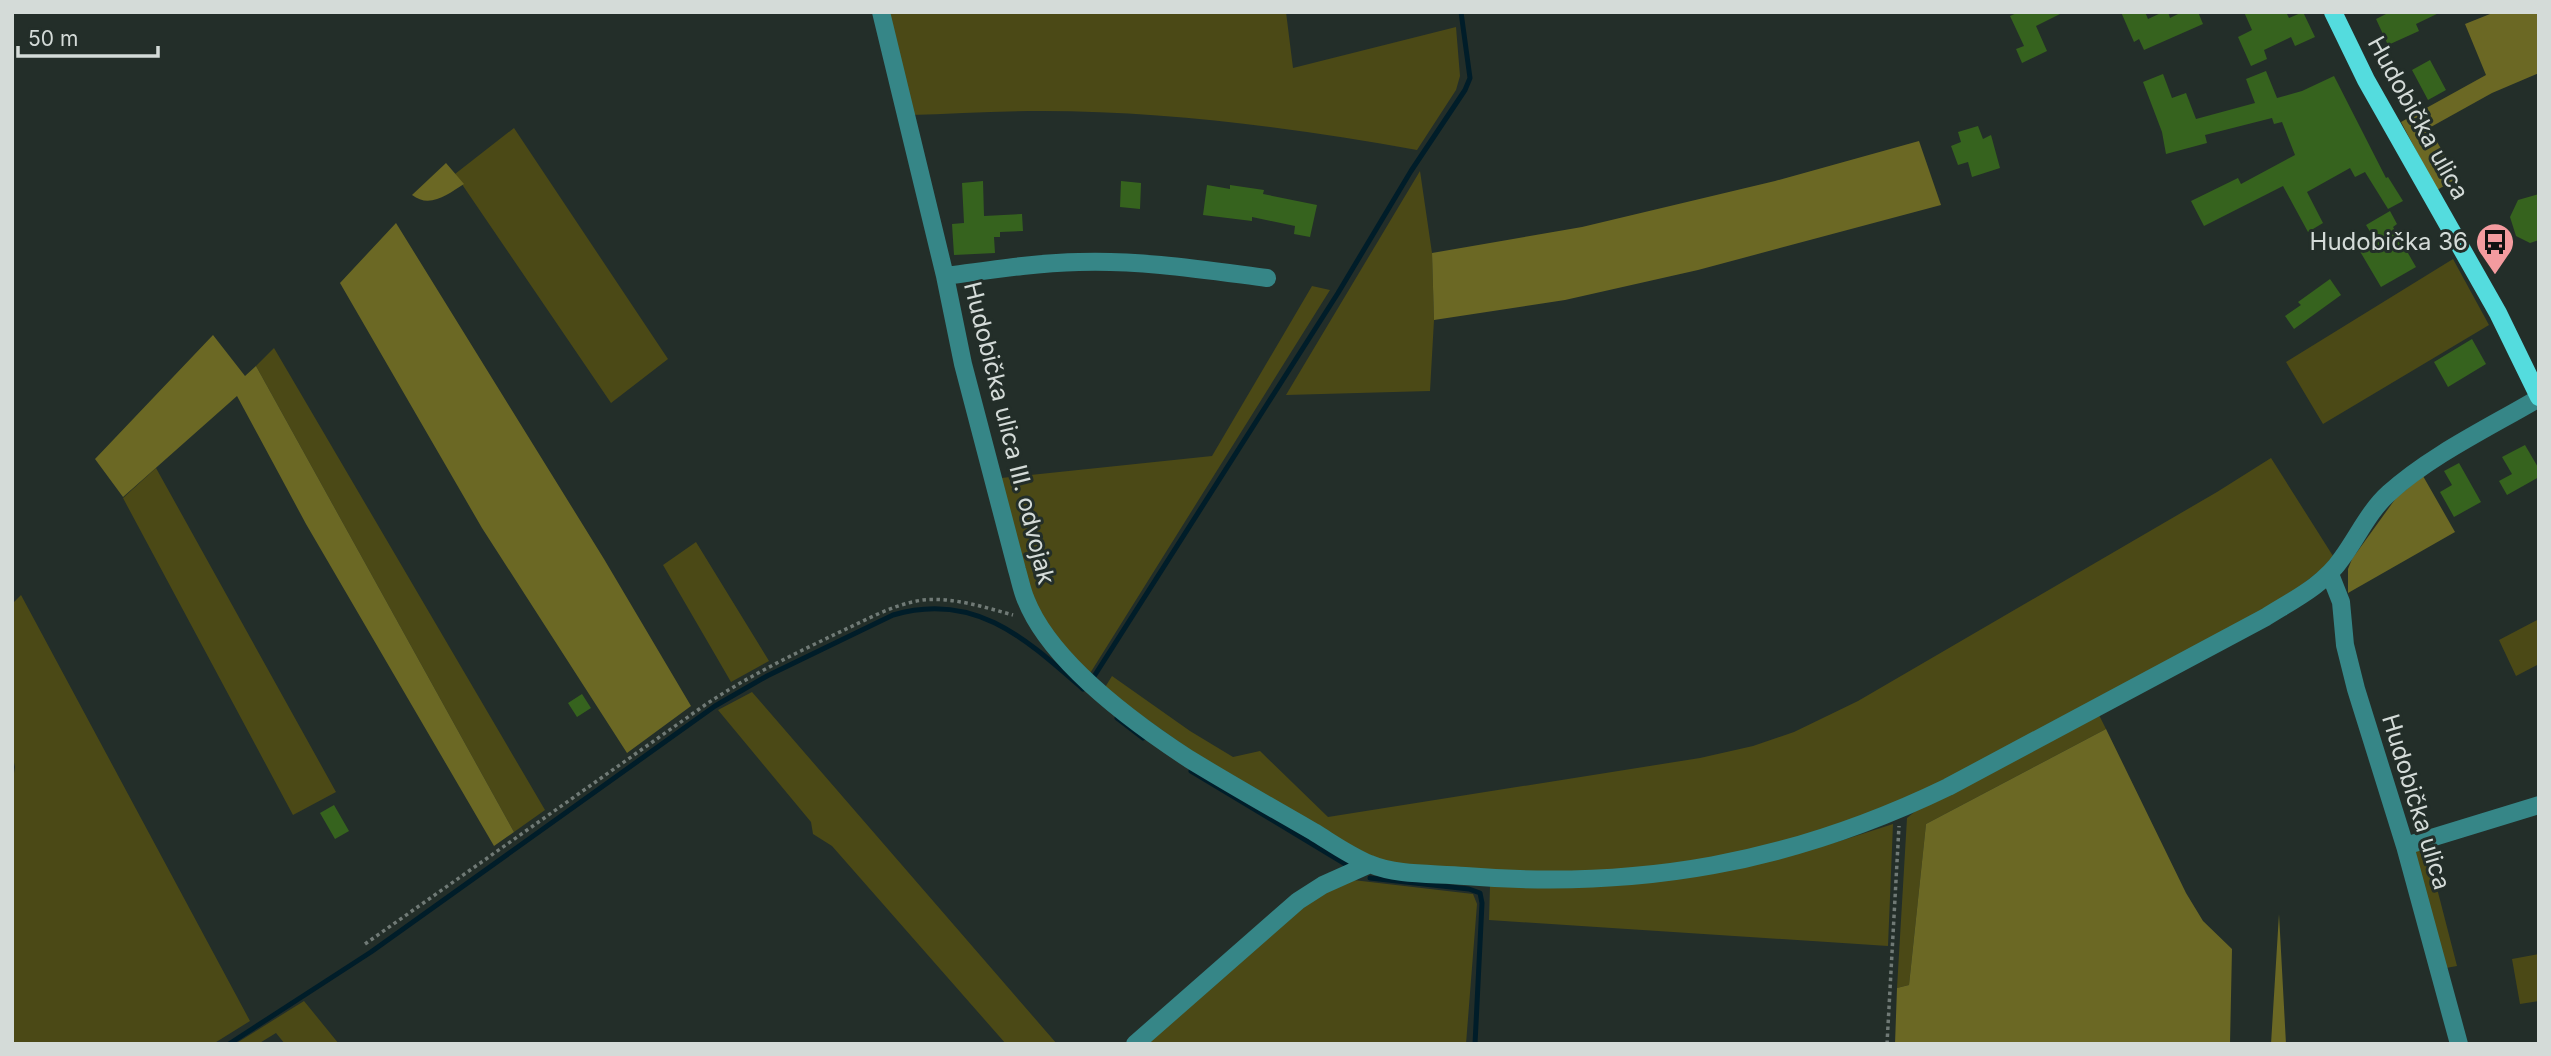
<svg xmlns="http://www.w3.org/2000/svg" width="2551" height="1056" viewBox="0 0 2551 1056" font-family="Inter,sans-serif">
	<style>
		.green { fill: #4b4916 }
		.forest { fill: #6b6824 }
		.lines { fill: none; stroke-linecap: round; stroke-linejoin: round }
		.stream { stroke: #001d29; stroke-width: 5 }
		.building { fill: #36631e }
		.path { stroke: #707a76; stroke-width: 3.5; stroke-dasharray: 3.5 3.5; stroke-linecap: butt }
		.minor { stroke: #368687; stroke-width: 18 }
		.major { stroke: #54dcde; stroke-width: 18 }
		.labels { text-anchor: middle; stroke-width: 6; stroke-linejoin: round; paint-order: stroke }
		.street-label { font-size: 24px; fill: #d4dbd8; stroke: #232e29 }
		.poi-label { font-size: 24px; fill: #d4dbd8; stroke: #232e29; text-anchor: end }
	</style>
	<rect width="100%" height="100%" fill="#232e29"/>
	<!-- green -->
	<path class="green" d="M885,12H1286L1293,68L1456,27L1460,76L1456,90L1417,150C1293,128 1168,111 1042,111C998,111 953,114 909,115Z
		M514,128L668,359L611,403L455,174Z
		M1420,171L1432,253L1434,320L1430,391L1286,395Z
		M2453,259L2489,325L2323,424L2286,362Z
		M1312,286L1330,290L1089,675L1059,642L1031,596L1001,478L1212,456Z
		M274,348L545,810L514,832L256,366Z
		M2271,458L2333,556L2323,568L2280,602L1897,805L1765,850L1593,875L1492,872L1396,863L1373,858L1226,775L1104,689L1112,676L1190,731L1233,757L1260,751L1328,817L1700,758L1753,746L1794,732L1858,701L2217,492Z
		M156,468L336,792L293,815L123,498Z
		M696,542L769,661L731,682L663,565Z
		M21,595L250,1021L213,1044L12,1042V786L15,767L12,754V604Z
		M2539,619V664L2516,676L2499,640Z
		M752,692L1057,1044H1006L832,846L813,834L811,822L718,710Z
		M2099,715L2106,729L1926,824L1909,985L1897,988L1907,818L1918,809Z
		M1893,824L1888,946L1489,920L1490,886H1592L1837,842Z
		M2423,834L2457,966L2446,968L2411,838Z
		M1353,880L1473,894L1477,904L1466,1044H1143L1303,904Z
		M2539,954V1001L2520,1004L2512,959Z
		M304,1001L339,1044H285L276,1033L258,1044H235Z"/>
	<!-- forest -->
	<path class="forest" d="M2495,12H2539V73L2492,93L2429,128L2458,178L2437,190L2401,122L2486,75L2465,24Z
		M1919,141L1941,205L1698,270L1565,300L1434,320L1432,253L1582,227L1775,181Z
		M446,163L464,184C448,194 430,209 412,195Z
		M396,223L604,559L691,706L627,753L482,528L340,283Z
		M213,335L245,376L256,366L514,832L494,846L306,524L237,396L123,497L95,459Z
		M2423,476L2455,532L2348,593V569L2352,559L2396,498Z
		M2106,729L2186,893L2203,921L2232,949L2230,1044H1895L1897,988L1909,985L1926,824Z
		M2279,914L2286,1044H2271Z"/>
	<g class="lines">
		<!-- stream -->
		<path class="stream" d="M1093,678L1338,293L1411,171L1465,90L1470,78L1461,12
			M1117,718L1143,738
			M1191,771L1347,865
			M1370,878L1469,889L1480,893L1482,903L1475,1044
			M229,1044L371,952L715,706L767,676L893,615C975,591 1026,639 1083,689"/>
	</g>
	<!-- building -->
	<path class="building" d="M2019,12H2064L2036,26L2047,51L2022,63L2016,49L2024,46L2010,16Z
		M2121,12H2145L2148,19L2163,12H2168L2170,18L2182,12H2198L2203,24L2144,50L2139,39L2134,42Z
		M2244,12H2286L2289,18L2303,12L2315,37L2295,46L2291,37L2264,50L2267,59L2251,66L2238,37L2252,30Z
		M2390,12H2441L2416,24L2419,31L2388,45L2376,19Z
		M2430,60L2446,90L2428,100L2412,70Z
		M2266,71L2277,98L2302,91L2334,76L2386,178L2388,177L2403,201L2388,209L2365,172L2355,177L2350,168L2307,192L2323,223L2308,232L2283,186L2204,226L2191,201L2238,178L2241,184L2295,155L2282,122L2274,124L2272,118L2205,135L2207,143L2166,154L2162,132L2143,82L2163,74L2172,98L2186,93L2196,119L2255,103L2246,79Z
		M1978,126L1983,139L1991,135L2000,168L1972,177L1968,162L1958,165L1951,146L1961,142L1958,132Z
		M983,181L984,216L1022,214L1023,231L1000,232V237H994L995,253L954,255L952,224L964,223L962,183Z
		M1121,181L1141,183L1140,209L1120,207Z
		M1207,185L1230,189V185L1264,190L1263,194L1317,205L1310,237L1294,234L1295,226L1252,217V221L1203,215Z
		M2539,194V240L2530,243L2516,236L2510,217L2518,200Z
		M2390,211L2397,224L2393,227L2416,267L2381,287L2358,248L2374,238L2366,225Z
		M2330,279L2341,295L2294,329L2285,316L2301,305L2298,302Z
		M2472,339L2486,364L2448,387L2434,362Z
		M2525,445L2539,469V477L2507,495L2499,481L2512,474L2502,457Z
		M2459,463L2481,502L2454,517L2440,492L2452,485L2444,471Z
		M582,694L591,708L577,717L568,703Z
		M334,805L349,831L335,839L320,813Z"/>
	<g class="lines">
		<!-- path -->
		<path class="path" d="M365,944L705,705C748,676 796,653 842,631C868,619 894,604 923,600C953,597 984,607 1013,615
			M1887,1044L1899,826"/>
		<!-- minor -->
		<path class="minor" d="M881,12L945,276L963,364L1017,570C1020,580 1022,591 1026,600C1051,663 1134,723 1189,759C1230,784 1272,808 1314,832C1332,843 1350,856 1370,864C1398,876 1435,873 1465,876C1639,890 1791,863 1948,787L2266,617C2293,600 2324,585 2342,558C2358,536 2369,511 2389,493C2431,455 2490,427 2539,398
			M945,276C990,270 1034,263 1079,262C1142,260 1205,270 1267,278
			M2330,574L2341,602L2345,645L2356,689L2405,846L2459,1044
			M2405,846L2539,805
			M1135,1044L1298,901L1323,885L1370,864"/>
		<!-- major -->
		<path class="major" d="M2333,12L2366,80L2498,313L2539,397"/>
	</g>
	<!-- icons -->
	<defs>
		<symbol id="bus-pin" viewBox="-11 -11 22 30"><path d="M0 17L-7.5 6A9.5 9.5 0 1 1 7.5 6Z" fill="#f49b9f" stroke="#232e29"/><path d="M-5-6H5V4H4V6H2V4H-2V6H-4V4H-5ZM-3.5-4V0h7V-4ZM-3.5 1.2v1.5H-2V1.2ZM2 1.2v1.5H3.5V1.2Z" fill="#111"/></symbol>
	</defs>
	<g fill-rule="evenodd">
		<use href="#bus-pin" x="2473" y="220" width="44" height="60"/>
	</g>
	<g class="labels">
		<!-- street labels -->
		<g class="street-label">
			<text transform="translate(2418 118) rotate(61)" y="8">Hudobička ulica</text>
			<text transform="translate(1009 433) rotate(76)" y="8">Hudobička ulica III. odvojak</text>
			<text transform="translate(2416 802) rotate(73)" y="8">Hudobička ulica</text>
		</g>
		<!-- poi labels -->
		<g class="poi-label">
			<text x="2468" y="250">Hudobička 36</text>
		</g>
	</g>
	<!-- border -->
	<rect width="2551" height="1056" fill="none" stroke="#d4dbd8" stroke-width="28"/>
	<!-- scale -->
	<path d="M18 46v10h140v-10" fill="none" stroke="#d4dbd8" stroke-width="3.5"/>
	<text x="28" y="46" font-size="21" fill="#d4dbd8" stroke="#232e29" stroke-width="5" paint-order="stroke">50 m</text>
</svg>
